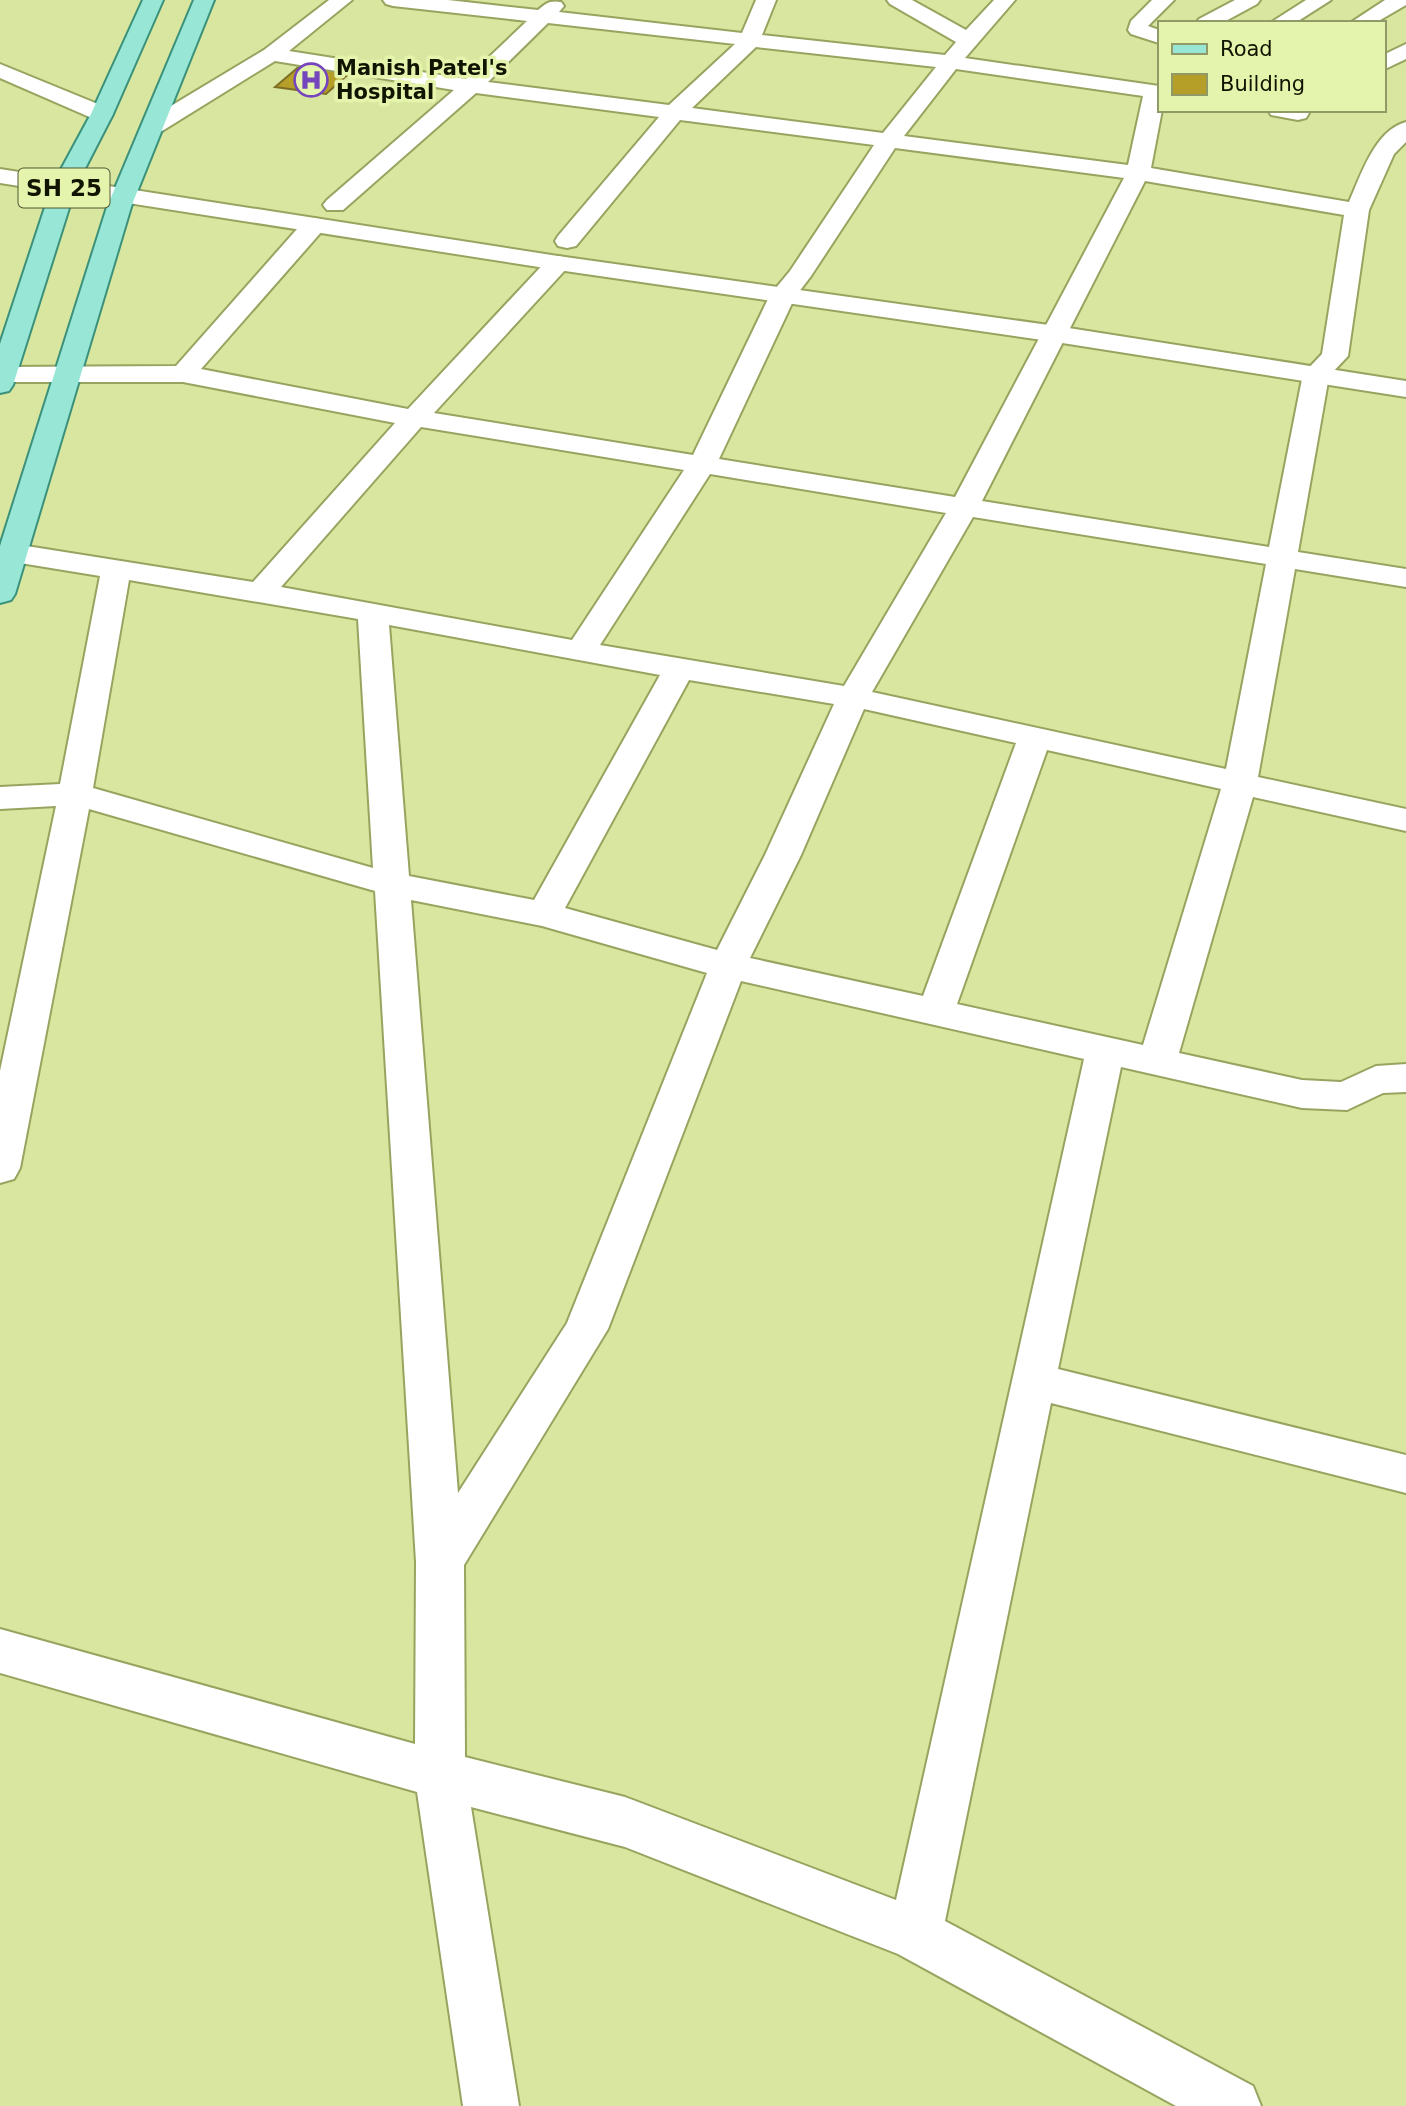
<svg xmlns="http://www.w3.org/2000/svg" width="1406" height="2106" viewBox="0 0 1406 2106" font-family="'DejaVu Sans',sans-serif">
	<style>
		.building { fill: #b69f28; stroke: #7d6e25; stroke-width: 2 }
		.lines { fill: none; stroke-linecap: round; stroke-linejoin: round }
		.minor-casing { stroke: #97a45f; stroke-width: 4 }
		.tertiary-casing { stroke: #97a45f; stroke-width: 4 }
		.primary-casing { stroke: #3b917a; stroke-width: 4 }
		.minor { fill: #fff; fill-rule: evenodd }
		.tertiary { fill: #fff; fill-rule: evenodd }
		.primary { fill: #97e6d6; fill-rule: evenodd }
		.labels { text-anchor: middle; stroke-width: 7; stroke-linejoin: round; paint-order: stroke }
		.far-poi-label { font-size: 21px; font-weight: bold; fill: #101400; stroke: #e5f4ac; text-anchor: start }
		.shield { fill: #e5f4ac; stroke: #505734; stroke-width: 2 }
		.shield-label { font-size: 23px; font-weight: bold; fill: #101400 }
	</style>
	<rect width="100%" height="100%" fill="#d8e69f"/>
	<!-- building -->
	<path class="building" d="M302,64L352,71L326,94L275,87Z"/>
	<g class="lines">
		<defs>
			<path id="minor" d="M329,0H352L289,51L466,79L527,21L393,6L386,4L383,0H448L538,10C546,3 550,0 561,2L564,6L559,12L742,33L756,0H776L762,35L945,55L956,42L890,4L887,0H912L966,30L994,0H1015L965,58L1159,86V110H1162L1151,168L1349,202C1361,175 1375,130 1406,122V142L1394,154L1369,210L1348,356L1329,376L1298,552L1406,569V587L1295,569L1258,777L1406,809V831L1253,797L1179,1053L1302,1080L1341,1082L1376,1066L1406,1064V1092L1383,1093L1347,1110L1302,1108L1121,1067L1058,1369L1406,1455V1493L1051,1403L945,1921L1253,2086L1261,2106H1176L898,1954L625,1847L471,1807L519,2106H463L417,1792L0,1673V1629L415,1744L416,1562L375,891L89,809L20,1168L14,1179L0,1183V1071L56,806L0,809V787L60,784L100,576L14,562L3,559L0,552L3,547L14,544L253,582L395,423L183,382H4L0,381V367L176,366L305,220L314,218L323,220L326,225L323,230L201,369L408,409L549,258L558,256L567,258L570,263L567,268L434,413L693,455L770,295L790,271L874,145L680,120L576,246L567,248L558,246L555,241L558,236L659,117L476,93L343,210H327L323,205L327,200L454,90L275,61L162,131H146L143,126L146,121L264,50ZM548,23L735,44L669,105L488,82ZM756,47L936,67L883,133L692,108ZM956,69L1143,96L1128,165L904,136ZM895,148L1124,178L955,497L719,459L795,297L811,276ZM1145,181L1344,215L1322,354L1303,374L1269,547L982,501ZM421,427L684,470L572,640L281,587ZM710,474L946,513L844,686L600,645ZM973,517L1266,564L1226,769L872,692ZM129,580L358,619L373,868L93,788ZM389,625L660,675L534,900L409,876ZM689,680L834,704L765,855L717,950L565,908ZM864,709L1016,743L923,996L750,958L801,855ZM1047,750L1221,789L1143,1045L957,1004ZM411,900L542,926L707,973L567,1323L458,1493ZM741,981L1084,1059L896,1900L625,1797L465,1757L464,1565L608,1329Z
				M1152,0H1174L1148,26L1159,30V43L1131,34L1128,30L1131,21Z
				M1235,0H1260L1257,4L1222,23H1196L1199,19Z
				M1306,0H1331L1295,23H1270Z
				M1385,0H1406V5L1375,23H1350Z
				M1406,44V59L1383,70V55Z
				M0,64L110,109L113,114L110,119H94L0,78Z
				M1268,110H1307L1309,113L1306,118L1298,120L1271,115Z"/>
			<path id="tertiary" d="M0,169L558,256L1056,326L1406,381V397L1056,342L558,270L0,183Z"/>
			<path id="primary" d="M143,0H163L113,114L76,186L13,385L9,391L0,393V344L52,186L91,114Z
				M194,0H214L131,207L15,594L11,600L0,603V546L107,207Z"/>
		</defs>
		<!-- minor casing -->
		<use href="#minor" class="minor-casing"/>
		<!-- tertiary casing -->
		<use href="#tertiary" class="tertiary-casing"/>
		<!-- primary casing -->
		<use href="#primary" class="primary-casing"/>
		<!-- minor -->
		<use href="#minor" class="minor"/>
		<!-- tertiary -->
		<use href="#tertiary" class="tertiary"/>
		<!-- primary -->
		<use href="#primary" class="primary"/>
	</g>
	<!-- icons -->
	<defs>
		<symbol id="hospital-ring" viewBox="-11 -11 22 22"><circle r="9.5" fill="#e5f4ac" stroke="#7445bd" stroke-width="1.5"/><path d="M-5-5h3v3.5h4V-5h3V5h-3V1.5h-4V5h-3Z" fill="#7445bd"/></symbol>
	</defs>
	<g fill-rule="evenodd">
		<use href="#hospital-ring" x="292" y="61" width="38" height="38"/>
	</g>
	<g class="labels">
		<!-- far-poi labels -->
		<g class="far-poi-label">
			<text x="336" y="75">Manish Patel's<tspan x="336" dy="24">Hospital</tspan></text>
		</g>
		<!-- shield labels -->
		<rect class="shield" x="18.5" y="168.5" width="91" height="39" rx="5"/>
		<g class="shield-label">
			<text x="64" y="196">SH 25</text>
		</g>
	</g>
	<!-- legend -->
	<rect x="1158" y="21" width="228" height="91" fill="#e5f4ac" stroke="#909a67" stroke-width="2"/>
	<rect x="1172" y="44" width="35" height="10" fill="#97e6d6" stroke="#909a67" stroke-width="2"/>
	<text x="1220" y="56" font-size="21" fill="#101400">Road</text>
	<rect x="1172" y="74" width="35" height="21" fill="#b69f28" stroke="#909a67" stroke-width="2"/>
	<text x="1220" y="91" font-size="21" fill="#101400">Building</text>
</svg>
